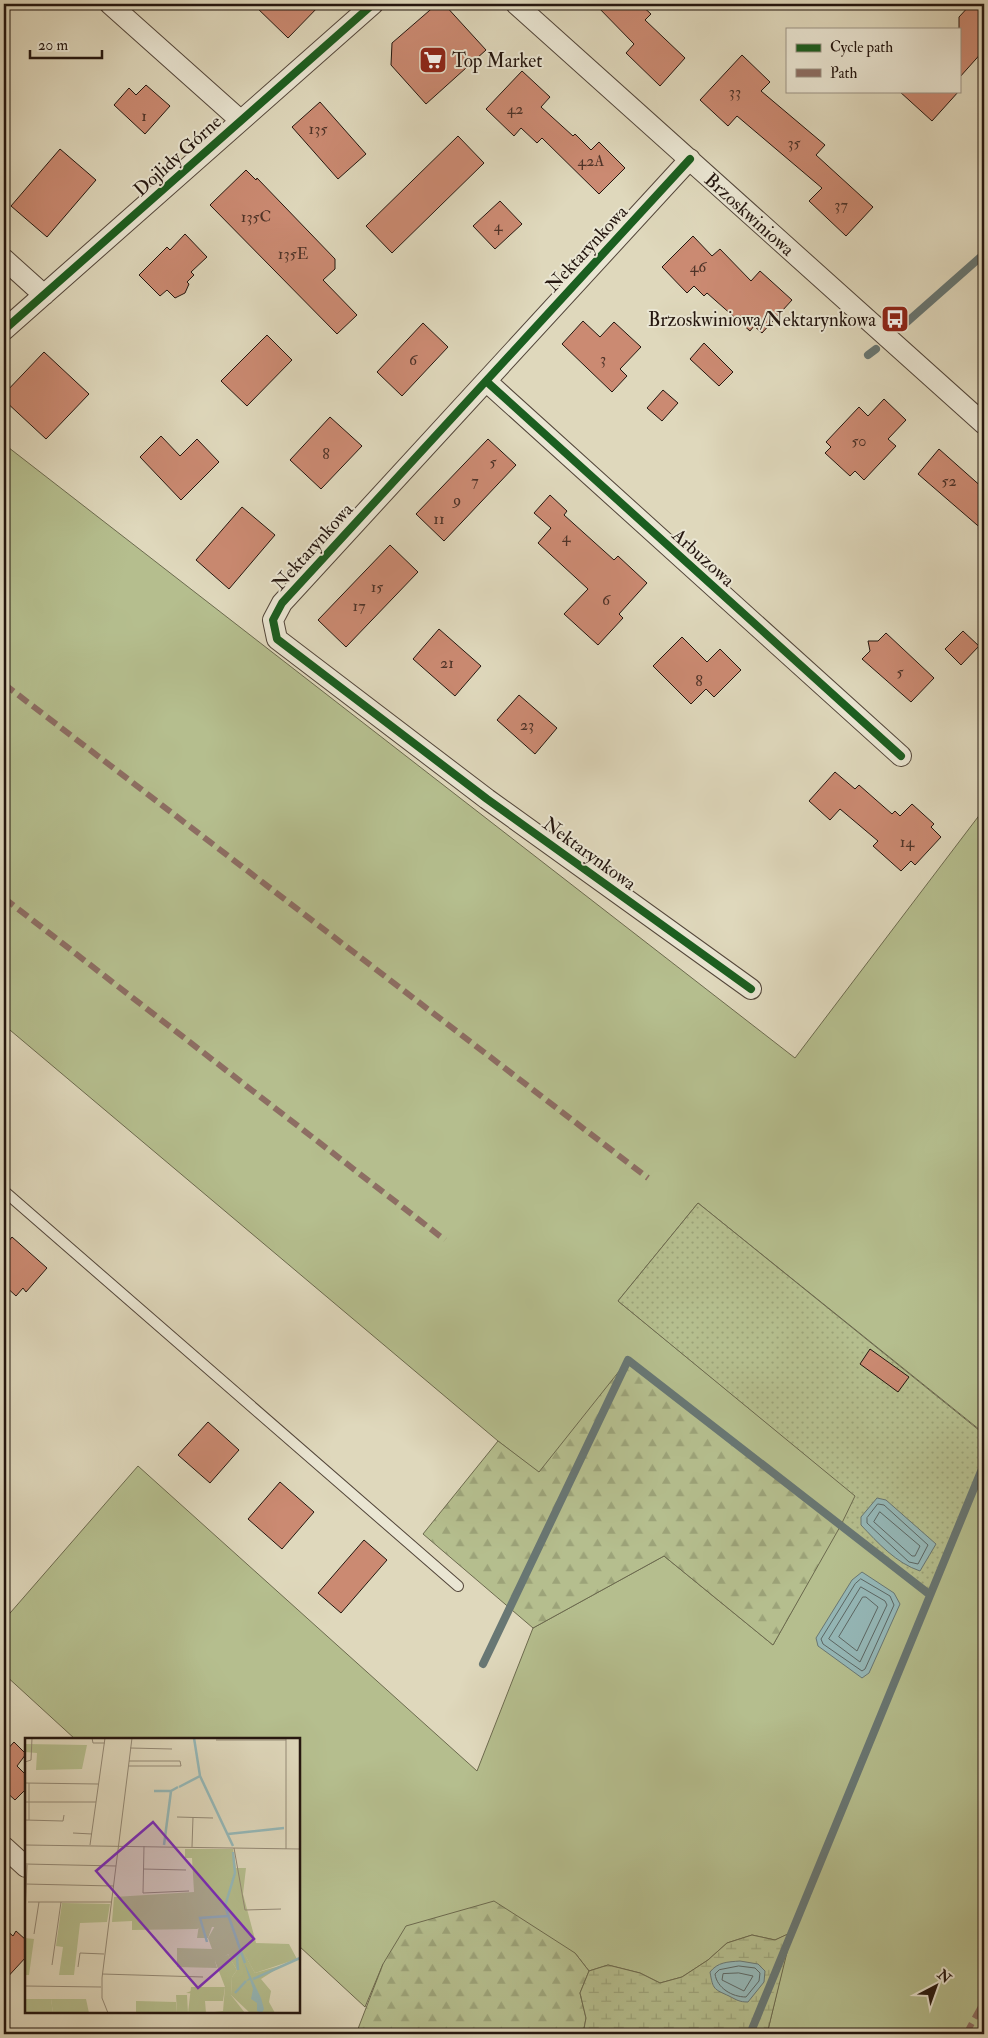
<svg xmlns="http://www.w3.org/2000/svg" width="988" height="2038" viewBox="0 0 988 2038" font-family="'IM FELL Double Pica',serif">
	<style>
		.grass { fill: #b5be8e; stroke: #6c6a4e }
		.forest { fill: url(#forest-firs); stroke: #6c6a4e }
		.wetland { fill: url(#wetland-marsh); stroke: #6c6a4e }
		.garden { fill: url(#garden-dots); stroke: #6c6a4e }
		.water { fill: #95b8b8; stroke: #687774 }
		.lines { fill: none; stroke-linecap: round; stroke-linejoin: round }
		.shore { stroke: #5c6764; stroke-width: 1 }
		.stream { stroke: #687774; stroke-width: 8 }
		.building { fill: #cb8a72; stroke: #24160f }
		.lane-casing { stroke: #53463a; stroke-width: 12 }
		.street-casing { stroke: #53463a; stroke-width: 22 }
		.lane { stroke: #eae6d3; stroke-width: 10 }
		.street { stroke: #eae6d3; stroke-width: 20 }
		.quiet { stroke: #8d6e63; stroke-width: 6; stroke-dasharray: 12 6; stroke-linecap: butt }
		.cycleway-casing { stroke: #eae6d3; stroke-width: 11 }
		.cycleway { stroke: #1b5e20; stroke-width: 8 }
		.labels { text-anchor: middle; stroke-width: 4; stroke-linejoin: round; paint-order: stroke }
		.number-label { font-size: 16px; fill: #4e3328 }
		.poi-label { font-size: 19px; fill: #24160f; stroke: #eae6d3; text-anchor: start }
		.street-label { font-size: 19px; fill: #24160f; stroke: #eae6d3 }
		.inset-river { fill: none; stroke: #95b8b8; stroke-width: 2.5 }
		.inset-road { fill: none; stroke: #948a77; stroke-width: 1 }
		.view { fill: #7b2cbf; fill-opacity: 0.15; stroke: #7b2cbf; stroke-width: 2.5 }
		.inset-edge { fill: none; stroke: #24160f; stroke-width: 2.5 }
	</style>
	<defs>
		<pattern id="forest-firs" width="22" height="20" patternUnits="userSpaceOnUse" patternTransform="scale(1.25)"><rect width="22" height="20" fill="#b5be8e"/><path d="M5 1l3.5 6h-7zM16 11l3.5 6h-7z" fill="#9ca379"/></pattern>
		<pattern id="wetland-marsh" width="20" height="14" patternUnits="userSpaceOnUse" patternTransform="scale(1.25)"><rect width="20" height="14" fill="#b5be8e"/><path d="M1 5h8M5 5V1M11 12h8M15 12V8" fill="none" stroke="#9ca379"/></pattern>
		<pattern id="garden-dots" width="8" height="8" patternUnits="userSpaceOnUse" patternTransform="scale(1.25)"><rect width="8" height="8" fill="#b5be8e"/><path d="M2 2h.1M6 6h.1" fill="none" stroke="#9ca379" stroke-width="1.8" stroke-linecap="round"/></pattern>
	</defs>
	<rect width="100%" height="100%" fill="#dfd8bc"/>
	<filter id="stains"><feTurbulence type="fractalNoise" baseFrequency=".004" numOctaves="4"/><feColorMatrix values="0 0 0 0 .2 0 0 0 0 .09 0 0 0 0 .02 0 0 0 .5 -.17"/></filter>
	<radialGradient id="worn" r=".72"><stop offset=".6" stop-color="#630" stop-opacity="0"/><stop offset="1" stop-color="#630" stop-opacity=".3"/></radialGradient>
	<!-- grass -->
	<path class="grass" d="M4,444L795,1058L984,809V1454L980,1430L698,1203L618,1301L856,1496L929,1594L984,1464V2034H767L791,1933L775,1940L752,1935L727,1943L708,1960L682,1977L660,1983L640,1973L608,1965L589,1971L575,1953L383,1964L365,2007L299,1946V1739H75L4,1674V1620L138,1466L477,1771L533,1628L664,1556L773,1645L840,1525L539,1473L498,1441L4,1025Z"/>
	<!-- forest -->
	<path class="forest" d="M628,1360L841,1525L773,1645L664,1556L533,1628L423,1534L498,1441L539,1472Z
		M494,1901L575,1953L589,1971L580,1993L586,2018L583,2034H356L383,1964L406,1926Z"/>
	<!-- wetland -->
	<path class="wetland" d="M792,1932L767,2034H583L586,2018L580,1993L589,1971L608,1965L640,1973L660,1983L682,1977L708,1960L727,1943L752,1935L775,1940Z"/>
	<!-- garden -->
	<path class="garden" d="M698,1203L980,1431L984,1464L929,1594L841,1525L855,1496L618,1301Z"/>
	<!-- water -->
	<path class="water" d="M877,1498L886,1500L936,1544L920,1571C896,1563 878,1543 861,1525V1517Z
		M862,1572L894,1593L900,1604L869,1673L862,1678L818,1646L816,1638L852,1580Z
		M740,1961L758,1964L765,1971L764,1982L748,2002C739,2002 737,2000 729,1996C714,1989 713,1990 710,1972C718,1962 727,1962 740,1961Z"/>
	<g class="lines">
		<!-- shore -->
		<path class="shore" d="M878,1504L884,1505L928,1545L918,1564L909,1562L867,1523V1518Z
			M880,1512L920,1546L915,1556H912L874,1522Z
			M861,1579L890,1596L894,1605L865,1669L862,1671L823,1644L821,1639L855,1584Z
			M861,1587L885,1601L887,1605L860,1662L829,1639Z
			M863,1597H866L878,1607L857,1651L839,1637Z
			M739,1966L755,1968L760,1973L759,1981L746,1997C732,1997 717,1988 715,1974L719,1970Z
			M739,1973L753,1976L744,1991L722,1980L723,1974Z"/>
		<!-- stream -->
		<path class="stream" d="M907,322L984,254
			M868,355L876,349
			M483,1664L628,1360L929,1594
			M750,2034L984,1464"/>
	</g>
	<!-- building -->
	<path class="building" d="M253,4H321L288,38Z
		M437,4H444L486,50L426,104L391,65L392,43Z
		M595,4H640L651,14L645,20L685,58L660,86L626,53L634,44Z
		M971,4H984V50L959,78V17Z
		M742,55L770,82L761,91L825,145L816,155L873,207L846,236L809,201L822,188L737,116L728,126L700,100Z
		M522,71L550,97L541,107L573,136L575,134L591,150L599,142L625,168L599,194L542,138L537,143L521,128L514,136L486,109Z
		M146,85L170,106L145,134L114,105L129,88L136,95Z
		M899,91H959L932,121Z
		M320,102L366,154L338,179L292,127Z
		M458,136L484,163L392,253L366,226Z
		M60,149L96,180L47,237L11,206Z
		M246,170L256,180L257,178L335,259V269L323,280L357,315L337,334L210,205Z
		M500,201L522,224L495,249L473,226Z
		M185,234L207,257L191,272L194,275L187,282L189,284L185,293L175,298L167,290L160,296L139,275L167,247L170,250Z
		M693,236L712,256L720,249L751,281L760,271L792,300L762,333L754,326L750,331L707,293L704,296L694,286L687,293L662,267Z
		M583,321L600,337L614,322L641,347L620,369L627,376L612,392L562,344Z
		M423,323L448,347L402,396L377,372Z
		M267,335L292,360L247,406L221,381Z
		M704,343L733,372L719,386L690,359Z
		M44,352L89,394L46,439L4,400V394Z
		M663,390L678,403L662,421L647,408Z
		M884,399L906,420L888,439L896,446L864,480L855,471L850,476L825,453L831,447L826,442L859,407L868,416Z
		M330,417L362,446L321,489L290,460Z
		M161,436L180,456L197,439L219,462L181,500L140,457Z
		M488,439L516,465L444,541L416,514Z
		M939,449L984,489V531L918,474Z
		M550,495L567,511L564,515L614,560L618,556L647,583L619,614L623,618L598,645L564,614L588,589L538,543L551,528L534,513Z
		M242,507L275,535L229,589L196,560Z
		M390,545L418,572L346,647L318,620Z
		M439,629L481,666L455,696L413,659Z
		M963,631L979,646L961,665L945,649Z
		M886,633L934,678L911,702L862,659L870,651L868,641H878Z
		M682,637L707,662L720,649L741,670L714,697L706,689L691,704L653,666Z
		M519,695L557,728L535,754L497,720Z
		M835,772L855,789L859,785L892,814L895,811L900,816L912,804L934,824L931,827L941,837L915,865L911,861L901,871L873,846L878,841L840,809L830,820L809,801Z
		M12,1237L47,1268L26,1292L23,1288L16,1296L4,1285V1247Z
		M870,1349L909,1377L898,1392L860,1364Z
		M208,1422L239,1450L210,1483L178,1455Z
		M280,1482L314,1512L282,1549L248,1519Z
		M364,1540L387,1560L341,1613L318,1593Z
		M14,1742L26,1754L17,1766L26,1775V1789L15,1800L4,1790V1753Z
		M4,1928L13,1936L16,1931L26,1940V1957L4,1981Z"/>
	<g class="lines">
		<defs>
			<path id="lane" d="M4,1191L458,1586"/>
			<path id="street" d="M110,4L240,120
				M516,4L984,424
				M690,159L282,603L273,620L277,639L487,799L751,989
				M4,259L44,295
				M4,330L373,4
				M486,381L901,756
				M4,1847L26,1867"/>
		</defs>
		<!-- lane casing -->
		<use href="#lane" class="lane-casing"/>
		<!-- street casing -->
		<use href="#street" class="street-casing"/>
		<!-- lane -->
		<use href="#lane" class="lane"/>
		<!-- street -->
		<use href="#street" class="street"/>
		<!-- quiet -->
		<path class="quiet" d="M4,684L648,1178
			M4,898L445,1240
			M966,2034L984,2001"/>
		<defs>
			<path id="cycleway" d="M690,159L282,603L273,620L277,639L487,799L751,989
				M4,330L373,4
				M486,381L901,756"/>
		</defs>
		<!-- cycleway casing -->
		<use href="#cycleway" class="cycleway-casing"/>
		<!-- cycleway -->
		<use href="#cycleway" class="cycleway"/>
	</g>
	<!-- icons -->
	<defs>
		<symbol id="supermarket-square" viewBox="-11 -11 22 22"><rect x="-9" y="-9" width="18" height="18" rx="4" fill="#8f2418" stroke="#eae6d3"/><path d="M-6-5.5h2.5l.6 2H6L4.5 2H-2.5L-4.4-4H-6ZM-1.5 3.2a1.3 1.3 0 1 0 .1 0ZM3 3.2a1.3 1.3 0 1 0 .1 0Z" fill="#fff"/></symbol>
		<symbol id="bus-square" viewBox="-11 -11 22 22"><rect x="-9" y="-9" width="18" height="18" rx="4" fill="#8f2418" stroke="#eae6d3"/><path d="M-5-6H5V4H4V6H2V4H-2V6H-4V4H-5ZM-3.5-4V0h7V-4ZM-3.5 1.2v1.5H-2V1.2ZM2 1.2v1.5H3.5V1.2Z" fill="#fff"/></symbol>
	</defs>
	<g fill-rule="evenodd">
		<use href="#supermarket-square" x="417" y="44" width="32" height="32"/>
		<use href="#bus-square" x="879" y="303" width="32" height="32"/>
	</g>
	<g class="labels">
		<!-- number labels -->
		<g class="number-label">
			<text x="735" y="97">33</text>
			<text x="515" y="114">42</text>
			<text x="144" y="121">1</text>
			<text x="318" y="134">135</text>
			<text x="794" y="148">35</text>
			<text x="591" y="166">42A</text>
			<text x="841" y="210">37</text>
			<text x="256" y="222">135C</text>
			<text x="498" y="231">4</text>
			<text x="293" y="259">135E</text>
			<text x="698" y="272">46</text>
			<text x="603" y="364">3</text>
			<text x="413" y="365">6</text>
			<text x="859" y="446">50</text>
			<text x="326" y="459">8</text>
			<text x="493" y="467">5</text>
			<text x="475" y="486">7</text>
			<text x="949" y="486">52</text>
			<text x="457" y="505">9</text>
			<text x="439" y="524">11</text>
			<text x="566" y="542">4</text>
			<text x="377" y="592">15</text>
			<text x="606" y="605">6</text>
			<text x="359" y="611">17</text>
			<text x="447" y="668">21</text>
			<text x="900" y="677">5</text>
			<text x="699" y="686">8</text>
			<text x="527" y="730">23</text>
			<text x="907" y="847">14</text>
		</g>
		<!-- poi labels -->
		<g class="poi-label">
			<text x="452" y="67">Top Market</text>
			<text x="876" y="326" text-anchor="end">Brzoskwiniowa/Nektarynkowa</text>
		</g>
		<!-- street labels -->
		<g class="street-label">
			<text transform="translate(177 155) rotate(-42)" y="7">Dojlidy Górne</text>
			<text transform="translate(750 214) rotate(42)" y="7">Brzoskwiniowa</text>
			<text transform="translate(586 248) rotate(-47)" y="7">Nektarynkowa</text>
			<text transform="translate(312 546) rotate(-48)" y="7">Nektarynkowa</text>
			<text transform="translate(704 557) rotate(42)" y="7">Arbuzowa</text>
			<text transform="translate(590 853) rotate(36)" y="7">Nektarynkowa</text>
		</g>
	</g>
	<!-- overview -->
	<g transform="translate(25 1738)">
		<rect width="275" height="275" fill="#dfd8bc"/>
		<path d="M160,111H208L211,130H221L218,156L231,205L264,206L272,221L230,235L213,205L208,214L190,223L192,230L152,229V210L187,211L183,200L195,179L172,191L107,192V183L87,184L89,159L169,154L167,120H160ZM37,165L85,166L82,184L55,185L49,237H34L38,209L31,208ZM0,200L9,201L4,237H0ZM166,249H200L198,263H180L181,275H163ZM0,261H26L28,275H0ZM111,263L151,264L152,275H111Z" fill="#b5be8e"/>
		<path d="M0,6L62,7L57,31L11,32L12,15L0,14ZM195,179L197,189H187L183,200H172L175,180ZM203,217L212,232L207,239L206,257L220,275H181L198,273L200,249L190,223L194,218ZM166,249H191V257L161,255L166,253ZM151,257H162L163,275H152ZM26,261H61L64,275H28Z" fill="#b5be8e"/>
		<path d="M213,204L230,235L258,227L236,241L246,253L244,264L250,275H225L206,257L207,239L212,232L203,217Z" fill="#b5be8e"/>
		<path d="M199,166L204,178L171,177V167Z" fill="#b5be8e"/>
		<path d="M219,224L236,260L239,271L237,275L232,273V265L226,261L228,251L225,242L221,243L224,240Z" fill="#95b8b8"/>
		<path class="inset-river" d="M169,0L175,38L208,108M154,49L175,38M129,53H146M203,96L259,90M139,107L146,53L153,49M208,114L210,135L200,168L220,225M182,204L175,180L204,178M213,232L212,219L215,215M228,241L275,220M210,255L221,243"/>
		<path class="inset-road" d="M67,0L68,5H80M191,2H261M105,10L147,11M0,24L6,22L7,0M104,28H156L155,23H104M0,45L73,46M4,45V82M0,64H71M152,79L188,80M0,82L38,83L39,77M48,95L67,96M0,107L275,111M65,107L80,0M119,108L118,155L164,153M167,109L168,79M209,110L220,172L256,171M261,111V0M0,126L91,128M118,131L161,132M0,146L88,148M3,164H86M0,179L2,127M9,196L14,164M27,227L36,164M53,229L55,215L79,216M77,236L178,239M0,248L76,249M83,275L77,260V240L107,0"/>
		<path class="view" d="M128,84L229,201L173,250L71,133Z"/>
		<rect width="275" height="275" class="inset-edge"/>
	</g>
	<!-- margin -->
	<rect width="988" height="2038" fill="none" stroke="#dfd8bc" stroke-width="20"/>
	<rect x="5" y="5" width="978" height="2028" fill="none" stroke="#24160f" stroke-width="2.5"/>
	<rect x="10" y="10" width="968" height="2018" fill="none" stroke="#24160f"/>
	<!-- legend -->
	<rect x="786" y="28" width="175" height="65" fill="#eae6d3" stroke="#9b9385"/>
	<rect x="796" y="44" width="25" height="8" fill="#1b5e20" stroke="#9b9385"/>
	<text x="830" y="52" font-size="15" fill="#24160f">Cycle path</text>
	<rect x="796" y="69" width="25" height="8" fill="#8d6e63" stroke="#9b9385"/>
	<text x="830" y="78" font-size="15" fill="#24160f">Path</text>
	<!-- north arrow -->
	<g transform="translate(936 1986) rotate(41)" stroke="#eae6d3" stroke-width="4" paint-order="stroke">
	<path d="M0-4L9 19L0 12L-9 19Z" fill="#24160f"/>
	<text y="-8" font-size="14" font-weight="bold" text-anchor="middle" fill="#24160f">N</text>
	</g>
	<!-- scale -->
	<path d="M30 50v8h72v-8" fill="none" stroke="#24160f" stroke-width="2.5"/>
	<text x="38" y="50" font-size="15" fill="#24160f" stroke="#eae6d3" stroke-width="4" paint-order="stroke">20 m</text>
	<rect width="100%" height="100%" filter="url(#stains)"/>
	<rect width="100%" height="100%" fill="url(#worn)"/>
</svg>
